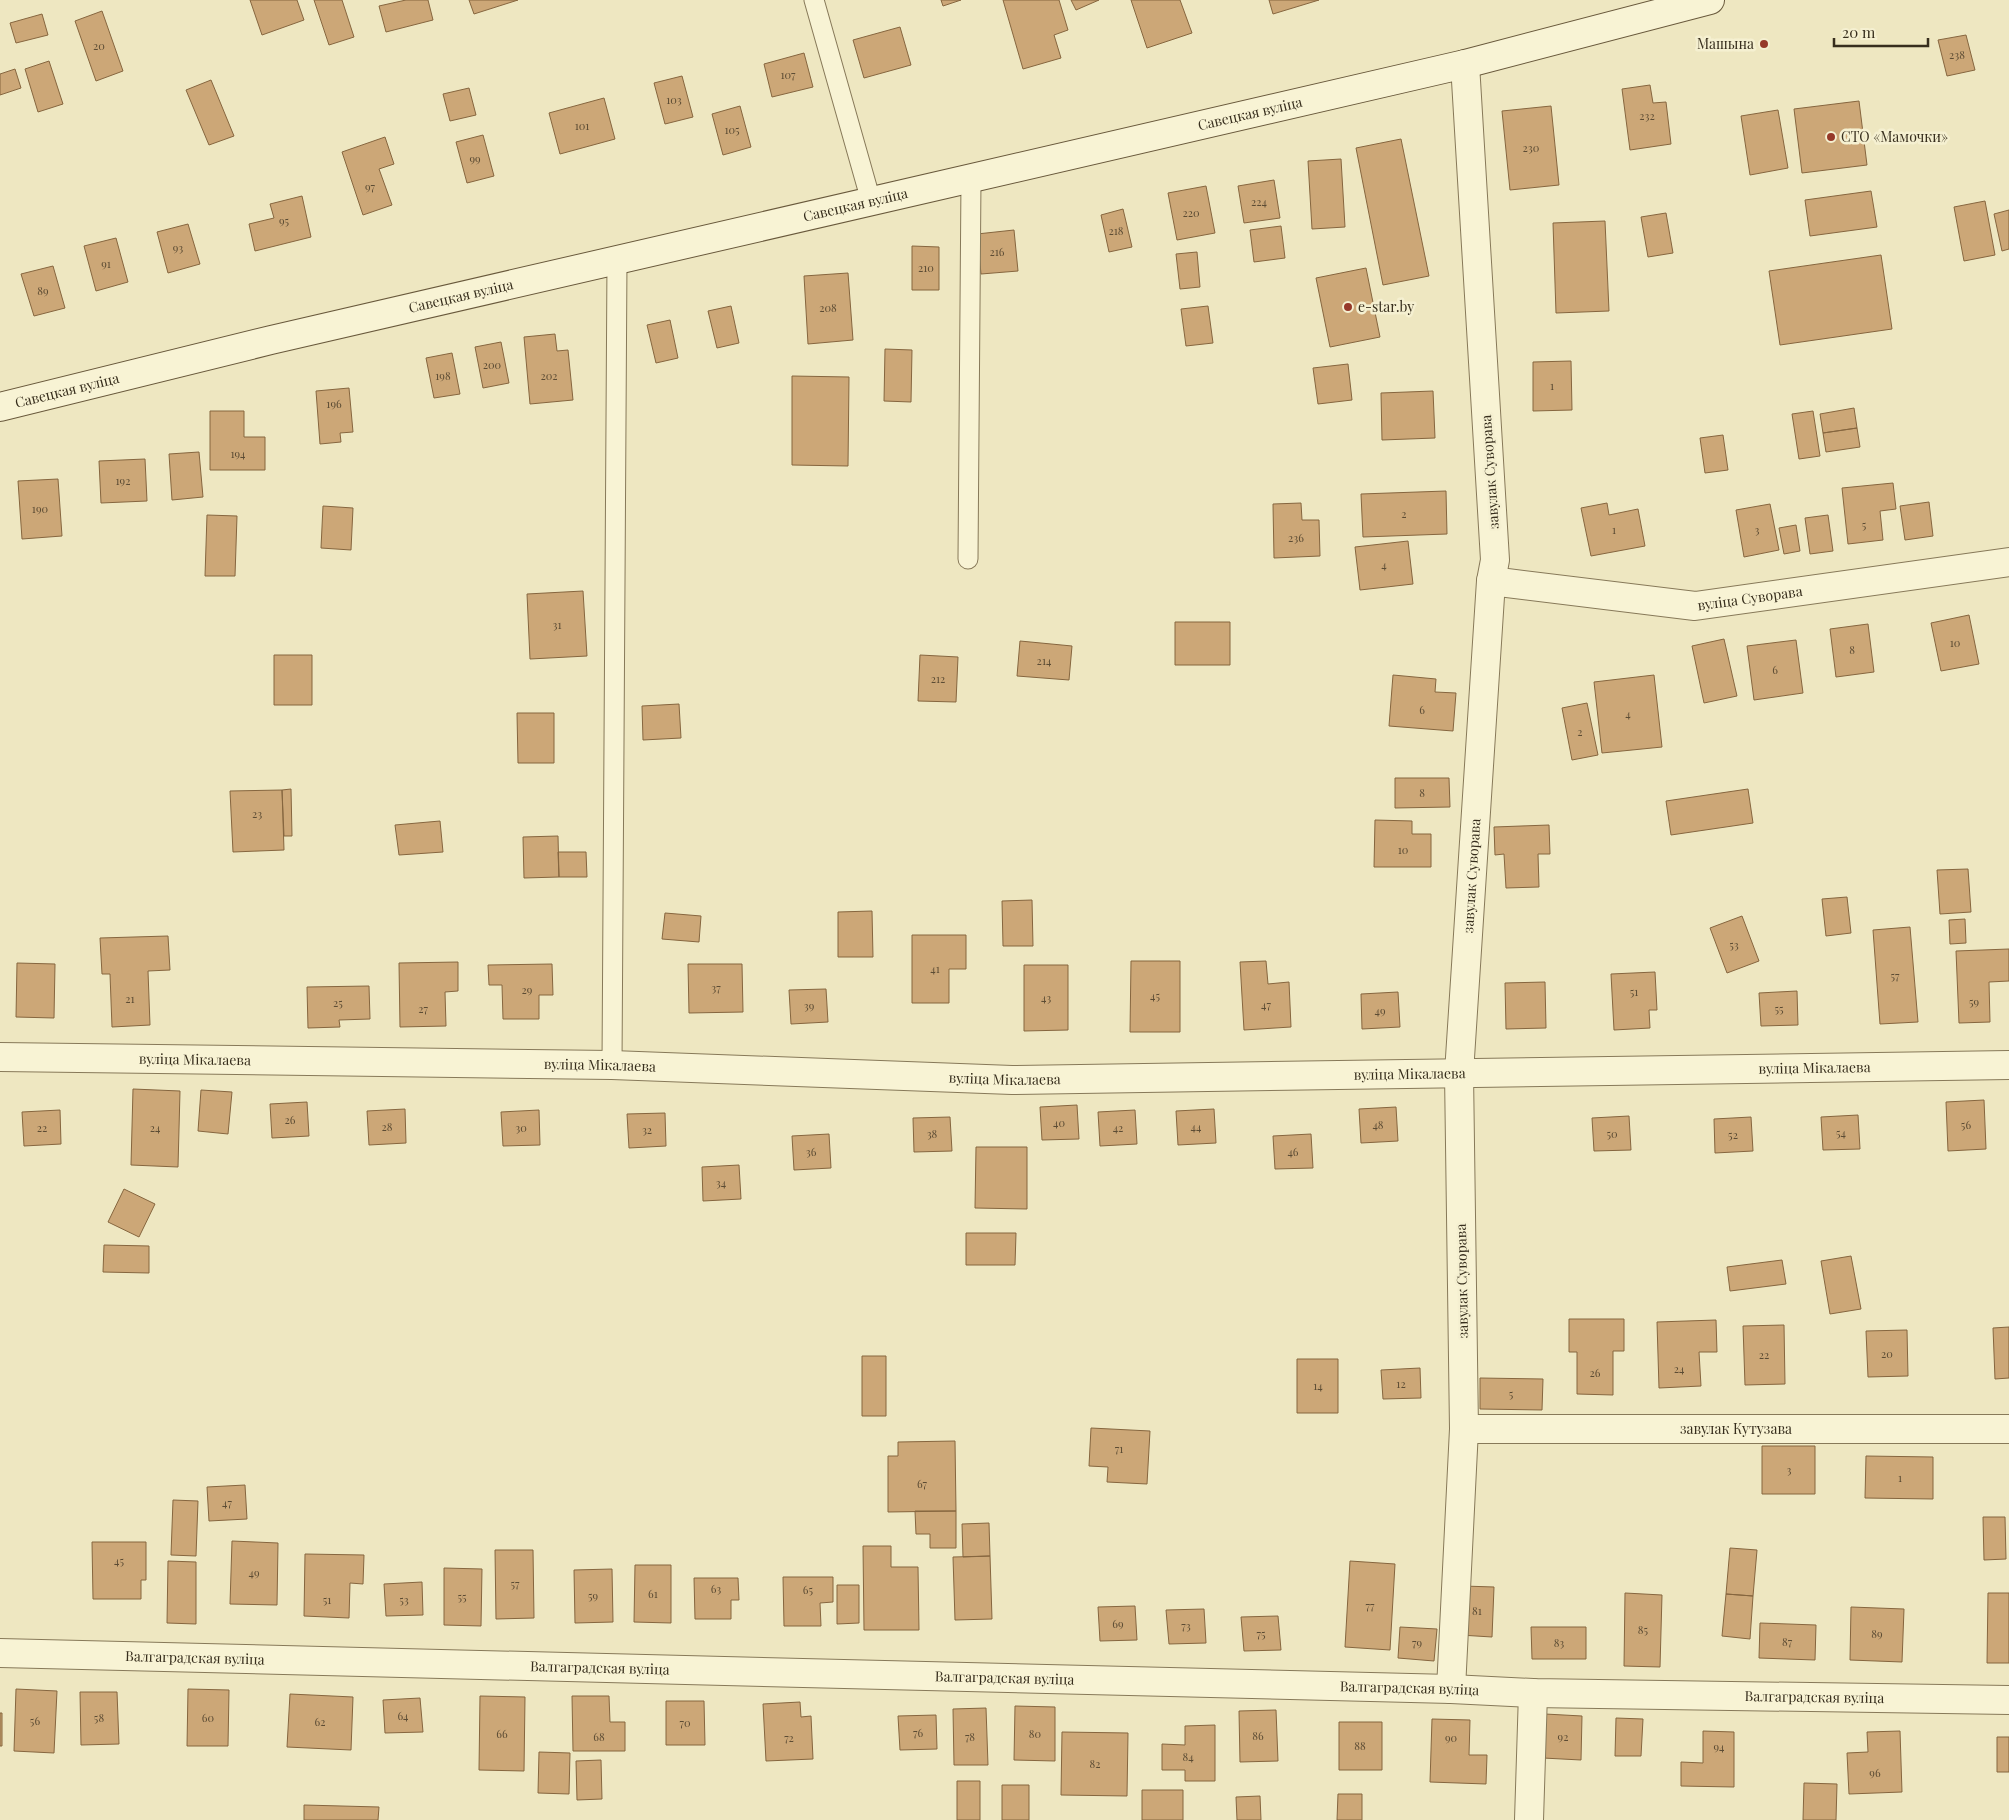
<svg xmlns="http://www.w3.org/2000/svg" width="2009" height="1820" viewBox="0 0 2009 1820" font-family="'Playfair Display',serif">
	<style>
		.building { fill: #cca777; stroke: #86663f }
		.lines { fill: none; stroke-linecap: round; stroke-linejoin: round }
		.service-casing { stroke: #877959; stroke-width: 21 }
		.minor-casing { stroke: #877959; stroke-width: 30 }
		.tertiary-casing { stroke: #877959; stroke-width: 30 }
		.secondary-casing { stroke: #69593c; stroke-width: 30 }
		.service { stroke: #f8f3d4; stroke-width: 19 }
		.minor { stroke: #f8f3d4; stroke-width: 28 }
		.tertiary { stroke: #f8f3d4; stroke-width: 28 }
		.secondary { stroke: #f8f3d4; stroke-width: 28 }
		.poi-dot { fill: #963929; stroke: #f5f0d1; stroke-width: 2 }
		.labels { text-anchor: middle; stroke-width: 5; stroke-linejoin: round; paint-order: stroke }
		.number-label { font-size: 11px; fill: #5c4c34 }
		.poi-label { font-size: 14px; fill: #372e1d; stroke: #f5f0d1; text-anchor: start }
		.street-label { font-size: 14px; fill: #372e1d; stroke: #f5f0d1 }
	</style>
	<rect width="100%" height="100%" fill="#eee7c1"/>
	<!-- building -->
	<path class="building" d="M250,0H297L304,20L262,35Z
		M314,0H342L354,37L329,45Z
		M406,0H428L433,20L386,32L379,6Z
		M469,0H518L474,14Z
		M941,0H961L943,6Z
		M1003,0H1059L1068,30L1054,35L1061,58L1023,69Z
		M1071,0H1099L1076,10Z
		M1131,0H1180L1192,33L1147,48Z
		M1269,0H1319L1273,14Z
		M102,11L123,71L96,81L75,21Z
		M42,14L48,35L16,43L10,23Z
		M900,27L911,65L864,78L853,40Z
		M1966,35L1975,70L1947,76L1938,40Z
		M804,53L813,87L772,97L764,64Z
		M49,61L63,104L38,112L25,69Z
		M15,69L21,88L0,95V74Z
		M682,76L693,117L665,124L654,83Z
		M211,80L234,136L209,145L186,90Z
		M1650,85L1653,103L1666,102L1671,144L1630,150L1622,89Z
		M469,88L476,115L450,121L443,94Z
		M604,98L615,139L560,154L549,113Z
		M1859,101L1867,165L1802,173L1794,109Z
		M740,106L751,147L723,155L712,114Z
		M1551,106L1559,185L1510,190L1502,111Z
		M1778,110L1788,168L1750,175L1741,116Z
		M483,135L494,176L467,183L456,142Z
		M385,137L394,164L379,169L392,205L363,215L342,152Z
		M1401,139L1429,276L1383,285L1356,148Z
		M1341,159L1345,227L1312,229L1308,161Z
		M1274,180L1280,218L1244,223L1238,186Z
		M1206,186L1215,233L1177,240L1168,193Z
		M1871,191L1877,227L1810,236L1805,200Z
		M302,196L311,237L255,251L249,224L274,218L270,204Z
		M1985,201L1995,255L1964,261L1954,207Z
		M1123,209L1132,247L1109,252L1101,215Z
		M2009,210V249L2002,251L1994,214Z
		M1666,213L1673,253L1648,257L1641,217Z
		M1605,221L1609,311L1556,313L1553,223Z
		M188,224L200,264L168,273L157,232Z
		M1281,226L1285,258L1254,262L1250,230Z
		M1014,230L1018,271L981,274L977,234Z
		M116,238L128,282L96,291L84,246Z
		M912,246L939,247V290H912Z
		M1197,252L1200,287L1180,289L1176,254Z
		M1881,255L1892,329L1780,345L1769,271Z
		M53,266L65,308L34,316L21,274Z
		M1366,268L1380,337L1330,347L1316,278Z
		M848,273L853,340L808,344L804,276Z
		M731,306L739,343L717,348L708,311Z
		M1208,306L1213,343L1186,346L1181,309Z
		M670,320L678,358L656,363L647,325Z
		M555,334L557,351L568,350L573,400L530,404L524,337Z
		M501,342L509,383L483,388L475,347Z
		M885,349L912,350L911,402L884,401Z
		M452,353L460,394L434,398L426,358Z
		M1571,361L1572,410L1533,411V362Z
		M1348,364L1352,400L1318,404L1313,368Z
		M792,376L849,377L848,466L792,465Z
		M349,388L353,432L340,433L341,442L320,444L316,391Z
		M1433,391L1435,438L1382,440L1381,393Z
		M1854,408L1857,428L1823,433L1820,414Z
		M210,411H244V437H265V470H210Z
		M1813,411L1820,456L1799,459L1792,414Z
		M1857,428L1860,447L1826,452L1823,433Z
		M1723,435L1728,470L1705,473L1700,438Z
		M199,452L203,497L172,500L169,454Z
		M145,459L147,501L101,503L99,461Z
		M58,479L62,536L22,539L18,481Z
		M1893,483L1896,509L1880,511L1883,540L1848,544L1842,488Z
		M1446,491L1447,534L1363,537L1361,494Z
		M1929,502L1933,536L1905,540L1900,506Z
		M1301,503L1302,520H1319L1320,556L1274,558L1273,504Z
		M1607,503L1609,515L1638,509L1645,546L1591,556L1581,508Z
		M1770,504L1779,550L1744,557L1736,510Z
		M323,506L353,508L351,550L321,548Z
		M207,515L237,516L235,576H205Z
		M1828,515L1833,551L1810,554L1805,518Z
		M1796,525L1800,551L1784,554L1779,528Z
		M1408,541L1413,584L1360,590L1355,547Z
		M583,591L587,656L530,659L527,594Z
		M1969,615L1979,664L1941,671L1931,623Z
		M1175,622H1230V665H1175Z
		M1868,624L1874,672L1836,677L1830,629Z
		M1724,639L1737,696L1704,703L1692,646Z
		M1796,640L1803,693L1754,700L1747,646Z
		M1020,641L1072,646L1069,680L1017,676Z
		M274,655H312V705H274Z
		M920,655L958,657L956,702L918,701Z
		M1393,675L1436,679L1435,692L1456,693L1453,731L1389,726Z
		M1654,675L1662,747L1602,753L1594,682Z
		M1587,703L1598,755L1572,760L1562,708Z
		M679,704L681,738L643,740L642,706Z
		M517,713H554V763H518Z
		M1395,778H1449L1450,807L1395,808Z
		M291,789L292,836H284L282,790Z
		M1748,789L1753,823L1671,835L1666,801Z
		M282,790L284,850L233,852L230,791Z
		M1375,820L1412,821V834H1431V867H1374Z
		M440,821L443,852L399,855L395,825Z
		M1549,825L1550,854H1538L1539,887L1506,888L1504,854L1495,855L1494,827Z
		M558,836L559,877L524,878L523,837Z
		M558,852H586L587,877H559Z
		M1968,869L1971,912L1940,914L1937,870Z
		M1847,897L1851,933L1826,936L1822,899Z
		M1032,900L1033,946H1003L1002,901Z
		M872,911L873,957H838V912Z
		M665,913L701,916L699,942L662,939Z
		M1742,916L1759,961L1727,973L1710,928Z
		M1965,919L1966,943L1950,944L1949,920Z
		M1910,927L1918,1022L1880,1024L1873,930Z
		M912,935H966V969H949V1003H912Z
		M168,936L170,970L148,971L150,1025L112,1027L110,974H102L100,938Z
		M2009,949V981L1989,982L1990,1022L1959,1023L1956,951Z
		M1131,961H1180V1032H1130Z
		M1266,961L1268,984L1289,982L1291,1027L1244,1030L1240,962Z
		M458,962V991L445,992L446,1026L400,1027L399,963Z
		M17,963L55,964L54,1018L16,1017Z
		M552,964L553,995H539V1019H503L502,985H489L488,965Z
		M688,964H742L743,1012L689,1013Z
		M1024,965H1068V1030L1024,1031Z
		M1655,972L1657,1010H1649L1650,1028L1614,1030L1611,974Z
		M1545,982L1546,1028L1506,1029L1505,983Z
		M369,986L370,1019L339,1020L340,1027L308,1028L307,987Z
		M826,989L828,1022L791,1024L789,990Z
		M1797,991L1798,1025L1761,1026L1759,993Z
		M1398,992L1400,1027L1362,1029L1361,994Z
		M133,1089L180,1091L178,1167L131,1165Z
		M201,1090L232,1092L228,1134L198,1131Z
		M1984,1100L1986,1149L1948,1151L1946,1102Z
		M307,1102L309,1136L272,1138L270,1104Z
		M1077,1105L1079,1139L1042,1140L1040,1107Z
		M1396,1107L1398,1141L1361,1143L1359,1109Z
		M405,1109L406,1143L369,1145L367,1111Z
		M1214,1109L1216,1143L1178,1145L1176,1111Z
		M60,1110L61,1144L24,1146L22,1112Z
		M539,1110L540,1145L503,1146L501,1112Z
		M1135,1110L1137,1144L1100,1146L1098,1112Z
		M665,1113L666,1146L629,1148L627,1114Z
		M1858,1115L1860,1149L1823,1150L1821,1117Z
		M1629,1116L1631,1150L1594,1151L1592,1118Z
		M950,1117L952,1151L914,1152L913,1118Z
		M1751,1117L1753,1151L1715,1153L1714,1119Z
		M829,1134L831,1168L794,1170L792,1136Z
		M1311,1134L1313,1168L1275,1169L1273,1136Z
		M976,1147H1027V1209L975,1208Z
		M739,1165L741,1199L703,1201L702,1167Z
		M124,1189L155,1204L139,1237L108,1222Z
		M966,1233H1016L1015,1265H966Z
		M104,1245L149,1246V1273L103,1272Z
		M1851,1256L1861,1309L1830,1314L1821,1261Z
		M1782,1260L1786,1284L1730,1291L1727,1267Z
		M1569,1319H1624V1351H1613V1395L1577,1394V1352H1569Z
		M1716,1320L1717,1352H1699L1701,1386L1659,1388L1657,1322Z
		M1784,1325L1785,1384L1745,1385L1743,1326Z
		M2009,1327V1378L1995,1379L1993,1328Z
		M1907,1330L1908,1376L1868,1377L1866,1331Z
		M862,1356H886V1416H862Z
		M1297,1359H1338V1413H1297Z
		M1420,1368L1421,1398L1383,1399L1381,1370Z
		M1480,1378L1543,1379L1542,1410L1480,1409Z
		M1091,1428L1150,1431L1147,1484L1107,1482L1108,1467L1089,1466Z
		M955,1441L956,1511L888,1512V1456H898V1442Z
		M1762,1446H1815V1494H1762Z
		M1866,1456L1933,1457V1499L1865,1498Z
		M245,1485L247,1519L209,1521L207,1487Z
		M173,1500L198,1501L196,1556L171,1555Z
		M915,1511H956V1548H930V1534H916Z
		M1983,1517H2005L2006,1559L1984,1560Z
		M989,1523L990,1556L963,1557L962,1524Z
		M232,1541L278,1543L277,1605L230,1604Z
		M92,1542H146V1580H141V1599H93Z
		M863,1546H891V1567H918L919,1630H864Z
		M1730,1548L1757,1550L1753,1596L1726,1594Z
		M495,1550H533L534,1618L496,1619Z
		M305,1554L364,1555L363,1584L350,1583L349,1618L304,1616Z
		M990,1556L992,1619L955,1620L953,1557Z
		M168,1561L196,1562V1624L167,1623Z
		M1350,1561L1395,1564L1390,1650L1345,1647Z
		M635,1565H671V1623L634,1622Z
		M444,1568L482,1569L481,1626L444,1625Z
		M612,1569L613,1622L575,1623L574,1570Z
		M783,1577H833V1602L820,1603L821,1626H784Z
		M694,1578H738L739,1600H731V1619H695Z
		M422,1582L423,1615L386,1616L384,1584Z
		M837,1585H859V1623L837,1624Z
		M1463,1586L1494,1587L1492,1637L1460,1635Z
		M1625,1593L1662,1595L1660,1667L1624,1666Z
		M1988,1593H2009V1663H1987Z
		M1726,1594L1753,1596L1750,1639L1722,1636Z
		M1135,1606L1137,1640L1100,1641L1098,1607Z
		M1851,1607L1904,1609L1902,1662L1850,1660Z
		M1204,1609L1206,1643L1169,1644L1166,1610Z
		M1278,1616L1281,1650L1244,1651L1241,1617Z
		M1760,1623L1816,1625L1815,1660L1759,1658Z
		M1400,1627L1437,1629L1434,1661L1398,1658Z
		M1531,1627H1586V1659H1532Z
		M16,1689L57,1691L54,1753L14,1751Z
		M188,1689L229,1690L228,1746H187Z
		M80,1692H117L119,1744L81,1745Z
		M290,1694L353,1697L351,1750L287,1747Z
		M480,1696L525,1697L524,1771L479,1770Z
		M572,1696H609L610,1722H625V1751H573Z
		M420,1698L423,1732L385,1733L383,1700Z
		M666,1701H704L705,1745H666Z
		M800,1702L801,1717L811,1716L813,1759L766,1761L763,1704Z
		M1015,1706L1055,1707V1761L1014,1760Z
		M986,1708L988,1765H954L953,1709Z
		M1276,1710L1278,1761L1240,1762L1239,1711Z
		M0,1713H2V1746H0Z
		M1545,1714L1582,1716L1581,1760L1543,1758Z
		M936,1715L937,1749L900,1750L898,1716Z
		M1616,1718L1643,1719L1641,1756H1615Z
		M1432,1719L1470,1720L1469,1755H1487L1486,1784L1430,1782Z
		M1339,1722H1382V1770H1339Z
		M1215,1725V1781H1185V1770H1162V1744L1185,1745V1726Z
		M1703,1731L1734,1732V1787L1681,1786V1762L1703,1763Z
		M1900,1731L1902,1792L1849,1794L1847,1753L1868,1752L1867,1732Z
		M1062,1732L1128,1733L1127,1796L1061,1795Z
		M1997,1737H2009V1772H1997Z
		M539,1752L570,1753L569,1794L538,1793Z
		M601,1760L602,1799L577,1800L576,1761Z
		M957,1781H980V1820H957Z
		M1804,1783L1837,1784L1836,1820H1803Z
		M1002,1785H1029V1820H1002Z
		M1142,1790H1183V1820H1142Z
		M1338,1794H1362V1820H1337Z
		M1260,1796L1261,1820H1237L1236,1797Z
		M304,1805L379,1807L378,1820H304Z"/>
	<g class="lines">
		<defs>
			<path id="service" d="M814,0L871,201
				M968,559L971,179
				M612,1065L617,260"/>
			<g id="minor">
				<path id="s1" d="M1491,581L1695,606L2009,562"/>
				<path id="s2" d="M0,1057L612,1065L1012,1080L2009,1065"/>
				<path id="s3" d="M1464,1429H2009"/>
				<path id="s4" d="M1451,1689L1464,1429L1459,1073L1491,581L1495,560L1465,64"/>
				<path d="M1529,1820L1533,1693"/>
			</g>
			<g id="tertiary">
				<path id="s5" d="M0,1653L1451,1689L1533,1693L2009,1700"/>
			</g>
			<g id="secondary">
				<path id="s6" d="M0,407L271,340L1465,64L1710,0"/>
			</g>
		</defs>
		<!-- service casing -->
		<use href="#service" class="service-casing"/>
		<!-- minor casing -->
		<use href="#minor" class="minor-casing"/>
		<!-- tertiary casing -->
		<use href="#tertiary" class="tertiary-casing"/>
		<!-- secondary casing -->
		<use href="#secondary" class="secondary-casing"/>
		<!-- service -->
		<use href="#service" class="service"/>
		<!-- minor -->
		<use href="#minor" class="minor"/>
		<!-- tertiary -->
		<use href="#tertiary" class="tertiary"/>
		<!-- secondary -->
		<use href="#secondary" class="secondary"/>
	</g>
	<!-- markers -->
	<g class="poi-dot">
		<circle cx="1764" cy="44" r="5"/>
		<circle cx="1831" cy="137" r="5"/>
		<circle cx="1348" cy="307" r="5"/>
	</g>
	<g class="labels">
		<!-- number labels -->
		<g class="number-label">
			<text x="99" y="50">20</text>
			<text x="1957" y="59">238</text>
			<text x="788" y="79">107</text>
			<text x="674" y="104">103</text>
			<text x="1647" y="120">232</text>
			<text x="582" y="130">101</text>
			<text x="732" y="134">105</text>
			<text x="1531" y="152">230</text>
			<text x="475" y="163">99</text>
			<text x="370" y="191">97</text>
			<text x="1259" y="206">224</text>
			<text x="1191" y="217">220</text>
			<text x="284" y="225">95</text>
			<text x="1116" y="235">218</text>
			<text x="178" y="252">93</text>
			<text x="997" y="256">216</text>
			<text x="106" y="268">91</text>
			<text x="926" y="272">210</text>
			<text x="43" y="295">89</text>
			<text x="828" y="312">208</text>
			<text x="492" y="369">200</text>
			<text x="443" y="380">198</text>
			<text x="549" y="380">202</text>
			<text x="1552" y="390">1</text>
			<text x="334" y="408">196</text>
			<text x="238" y="458">194</text>
			<text x="123" y="485">192</text>
			<text x="40" y="513">190</text>
			<text x="1404" y="518">2</text>
			<text x="1864" y="529">5</text>
			<text x="1614" y="534">1</text>
			<text x="1757" y="534">3</text>
			<text x="1296" y="542">236</text>
			<text x="1384" y="569">4</text>
			<text x="557" y="629">31</text>
			<text x="1955" y="647">10</text>
			<text x="1852" y="654">8</text>
			<text x="1044" y="665">214</text>
			<text x="1775" y="674">6</text>
			<text x="938" y="683">212</text>
			<text x="1422" y="714">6</text>
			<text x="1628" y="718">4</text>
			<text x="1580" y="736">2</text>
			<text x="1422" y="797">8</text>
			<text x="257" y="818">23</text>
			<text x="1403" y="854">10</text>
			<text x="1734" y="949">53</text>
			<text x="935" y="973">41</text>
			<text x="1895" y="980">57</text>
			<text x="716" y="992">37</text>
			<text x="527" y="994">29</text>
			<text x="1634" y="996">51</text>
			<text x="1155" y="1000">45</text>
			<text x="1046" y="1002">43</text>
			<text x="130" y="1003">21</text>
			<text x="1974" y="1006">59</text>
			<text x="338" y="1007">25</text>
			<text x="1266" y="1009">47</text>
			<text x="809" y="1010">39</text>
			<text x="423" y="1013">27</text>
			<text x="1779" y="1013">55</text>
			<text x="1380" y="1015">49</text>
			<text x="290" y="1124">26</text>
			<text x="1059" y="1127">40</text>
			<text x="1378" y="1129">48</text>
			<text x="1966" y="1129">56</text>
			<text x="387" y="1131">28</text>
			<text x="1196" y="1131">44</text>
			<text x="42" y="1132">22</text>
			<text x="155" y="1132">24</text>
			<text x="521" y="1132">30</text>
			<text x="1118" y="1132">42</text>
			<text x="647" y="1134">32</text>
			<text x="1841" y="1137">54</text>
			<text x="932" y="1138">38</text>
			<text x="1612" y="1138">50</text>
			<text x="1733" y="1139">52</text>
			<text x="811" y="1156">36</text>
			<text x="1293" y="1156">46</text>
			<text x="721" y="1187">34</text>
			<text x="1887" y="1358">20</text>
			<text x="1764" y="1359">22</text>
			<text x="1679" y="1373">24</text>
			<text x="1595" y="1377">26</text>
			<text x="1401" y="1388">12</text>
			<text x="1318" y="1390">14</text>
			<text x="1511" y="1398">5</text>
			<text x="1119" y="1453">71</text>
			<text x="1789" y="1474">3</text>
			<text x="1900" y="1482">1</text>
			<text x="922" y="1488">67</text>
			<text x="227" y="1507">47</text>
			<text x="119" y="1565">45</text>
			<text x="254" y="1577">49</text>
			<text x="515" y="1588">57</text>
			<text x="716" y="1593">63</text>
			<text x="808" y="1594">65</text>
			<text x="653" y="1598">61</text>
			<text x="593" y="1600">59</text>
			<text x="462" y="1601">55</text>
			<text x="327" y="1604">51</text>
			<text x="404" y="1604">53</text>
			<text x="1370" y="1610">77</text>
			<text x="1477" y="1615">81</text>
			<text x="1118" y="1628">69</text>
			<text x="1186" y="1630">73</text>
			<text x="1643" y="1634">85</text>
			<text x="1261" y="1638">75</text>
			<text x="1877" y="1638">89</text>
			<text x="1787" y="1646">87</text>
			<text x="1417" y="1647">79</text>
			<text x="1559" y="1647">83</text>
			<text x="403" y="1720">64</text>
			<text x="99" y="1722">58</text>
			<text x="208" y="1722">60</text>
			<text x="35" y="1725">56</text>
			<text x="320" y="1726">62</text>
			<text x="685" y="1727">70</text>
			<text x="918" y="1737">76</text>
			<text x="502" y="1738">66</text>
			<text x="1035" y="1738">80</text>
			<text x="1258" y="1740">86</text>
			<text x="599" y="1741">68</text>
			<text x="970" y="1741">78</text>
			<text x="1563" y="1741">92</text>
			<text x="789" y="1742">72</text>
			<text x="1451" y="1742">90</text>
			<text x="1360" y="1750">88</text>
			<text x="1719" y="1751">94</text>
			<text x="1188" y="1761">84</text>
			<text x="1095" y="1768">82</text>
			<text x="1875" y="1777">96</text>
		</g>
		<!-- poi labels -->
		<g class="poi-label">
			<text x="1754" y="49" text-anchor="end">Машына</text>
			<text x="1841" y="142">СТО «Мамочки»</text>
			<text x="1358" y="312">e-star.by</text>
		</g>
		<!-- street labels -->
		<g class="street-label">
			<text dy="5" stroke="none"><textPath href="#s6" startOffset="1284">Савецкая вуліца</textPath></text>
			<text dy="5" stroke="none"><textPath href="#s6" startOffset="879">Савецкая вуліца</textPath></text>
			<text dy="5" stroke="none"><textPath href="#s6" startOffset="474">Савецкая вуліца</textPath></text>
			<text dy="5" stroke="none"><textPath href="#s6" startOffset="69">Савецкая вуліца</textPath></text>
			<text transform="translate(1490 472) rotate(-94)" y="5">завулак Суворава</text>
			<text dy="5" stroke="none"><textPath href="#s1" startOffset="261">вуліца Суворава</textPath></text>
			<text dy="5" stroke="none"><textPath href="#s4" startOffset="814">завулак Суворава</textPath></text>
			<text dy="5" stroke="none"><textPath href="#s2" startOffset="195">вуліца Мікалаева</textPath></text>
			<text dy="5" stroke="none"><textPath href="#s2" startOffset="600">вуліца Мікалаева</textPath></text>
			<text dy="5" stroke="none"><textPath href="#s2" startOffset="1815">вуліца Мікалаева</textPath></text>
			<text dy="5" stroke="none"><textPath href="#s2" startOffset="1410">вуліца Мікалаева</textPath></text>
			<text dy="5" stroke="none"><textPath href="#s2" startOffset="1005">вуліца Мікалаева</textPath></text>
			<text transform="translate(1462 1281) rotate(-91)" y="5">завулак Суворава</text>
			<text dy="5" stroke="none"><textPath href="#s3" startOffset="272">завулак Кутузава</textPath></text>
			<text dy="5" stroke="none"><textPath href="#s5" startOffset="195">Валгаградская вуліца</textPath></text>
			<text dy="5" stroke="none"><textPath href="#s5" startOffset="600">Валгаградская вуліца</textPath></text>
			<text dy="5" stroke="none"><textPath href="#s5" startOffset="1005">Валгаградская вуліца</textPath></text>
			<text dy="5" stroke="none"><textPath href="#s5" startOffset="1410">Валгаградская вуліца</textPath></text>
			<text dy="5" stroke="none"><textPath href="#s5" startOffset="1815">Валгаградская вуліца</textPath></text>
		</g>
	</g>
	<!-- scale -->
	<path d="M1834 38v8h94v-8" fill="none" stroke="#372e1d" stroke-width="2.5"/>
	<text x="1842" y="38" font-size="15" fill="#372e1d" stroke="#f5f0d1" stroke-width="4" paint-order="stroke">20 m</text>
</svg>
